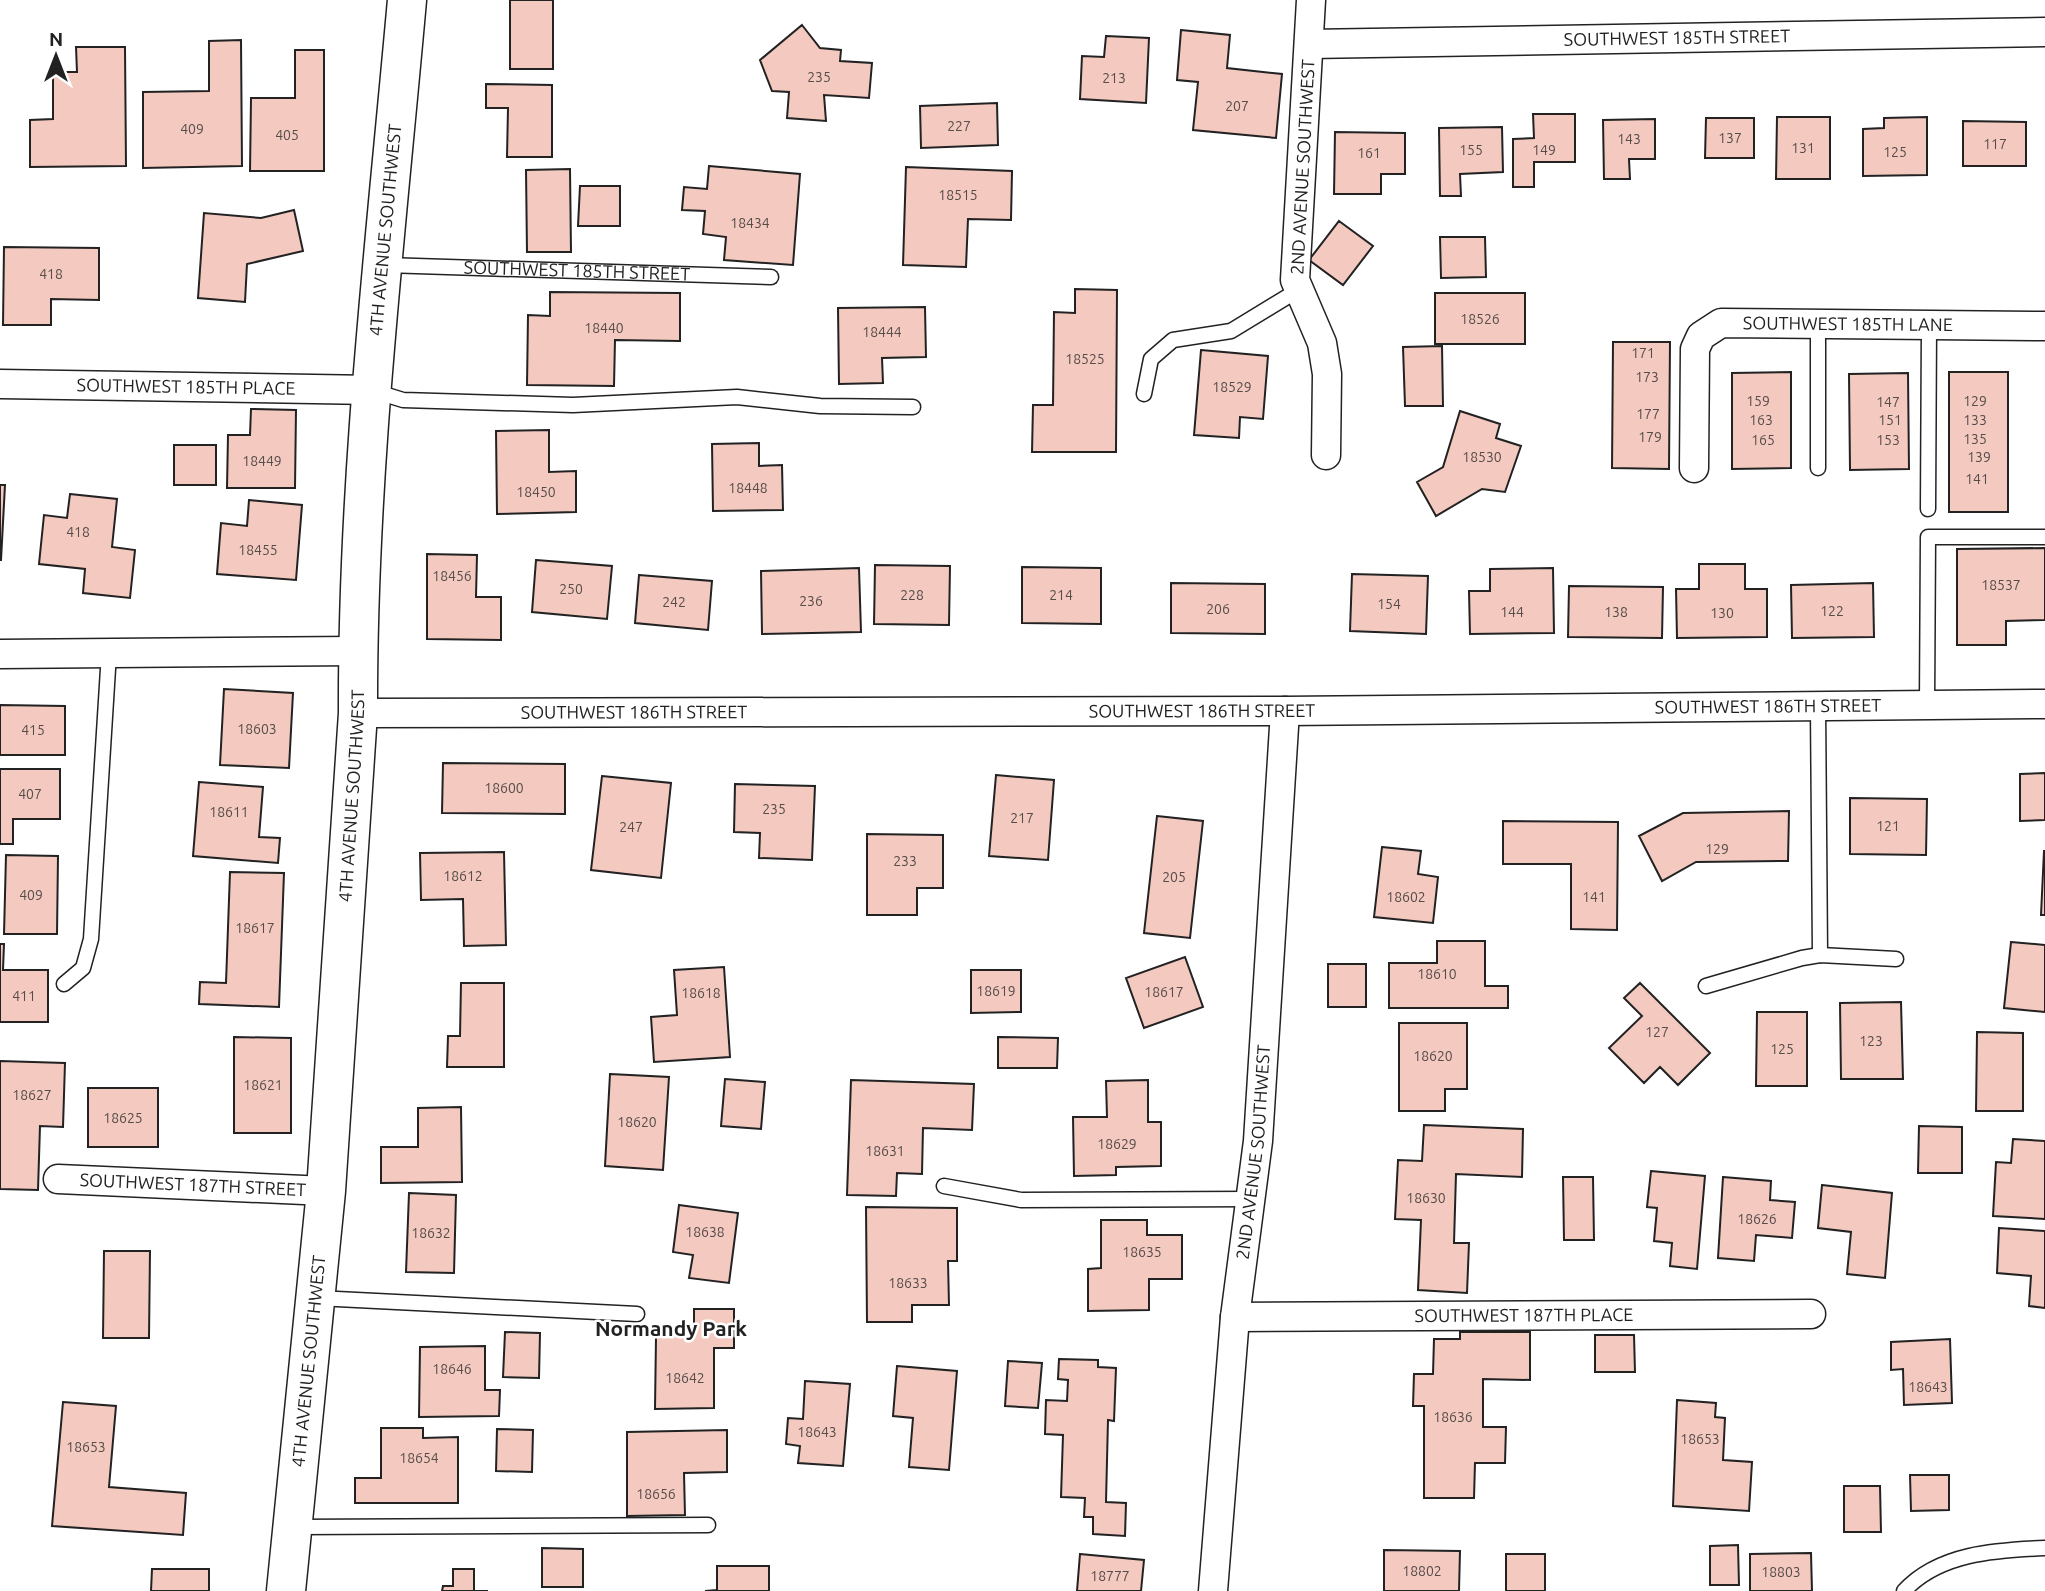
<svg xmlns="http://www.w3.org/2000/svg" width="2045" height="1591" viewBox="0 0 2045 1591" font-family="Ubuntu,sans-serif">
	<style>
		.building { fill: #f3c9c0; stroke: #222; stroke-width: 2 }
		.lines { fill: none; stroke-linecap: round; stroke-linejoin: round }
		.lane-casing { stroke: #222; stroke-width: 17 }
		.street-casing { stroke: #222; stroke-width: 31 }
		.secondary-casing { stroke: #222; stroke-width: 41 }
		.lane { stroke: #fff; stroke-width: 14 }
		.street { stroke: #fff; stroke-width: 28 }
		.secondary { stroke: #fff; stroke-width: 38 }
		.labels { text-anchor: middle; stroke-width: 5; stroke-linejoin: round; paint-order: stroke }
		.number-label { font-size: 14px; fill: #564c4a }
		.street-label { font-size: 18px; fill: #222; stroke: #fff }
		.quarter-label { font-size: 21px; font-weight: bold; fill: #222; stroke: #fff }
	</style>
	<rect width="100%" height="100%" fill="#fff"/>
	<!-- building -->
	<path class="building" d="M510,0H553V69H510Z
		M802,25L820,48L841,50L840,61L872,63L869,98L824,95L826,121L787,118L789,92L772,91L760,60Z
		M1181,30L1230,35L1227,68L1282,74L1276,138L1193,130L1198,82L1177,80Z
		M1106,36L1149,38L1146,103L1080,99L1082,56L1104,57Z
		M241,40L242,166L143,168V92L209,91V41Z
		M76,47H125L126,166L30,167V120L53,119V72H77Z
		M295,50H324V171H250L251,98H295Z
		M486,84L552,85V157H507L508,108H486Z
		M997,103L998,145L921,148L920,106Z
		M1533,114H1575V162H1534V187H1513V139L1534,138Z
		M1777,117H1830V179H1776Z
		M1927,117V175L1863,176V129L1884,128V118Z
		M1706,118H1754V158H1705Z
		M1655,119V159H1629L1630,179H1604L1603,120Z
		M1963,121L2026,122V166H1963Z
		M1502,127L1503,172L1460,174L1461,196H1440L1439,128Z
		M1335,132L1405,133V174H1381V194H1334Z
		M709,166L800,174L793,265L724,260L726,237L703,234L705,211L682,210L684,187L707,189Z
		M906,167L1012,171L1011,220L968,219L966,267L903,265Z
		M570,169L571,252H527L526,170Z
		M580,186H620V226H578Z
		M294,210L303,251L247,264L245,302L198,298L204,213L261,218Z
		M1339,221L1373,246L1343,285L1309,260Z
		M1440,237H1485L1486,277L1441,278Z
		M4,247L99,248V300L51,299V325H3Z
		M1075,289L1117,290L1116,452H1032L1033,405H1053L1054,312L1075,313Z
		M550,292L680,293V341L615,340L614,386L527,385L528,315L550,316Z
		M1435,293H1525V344H1435Z
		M925,307L926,357L882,358L883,383L839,384L838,308Z
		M1613,342H1670L1669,469L1612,468Z
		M1442,346L1443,406H1405L1403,347Z
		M1201,350L1268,356L1263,419L1240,417L1239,438L1194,435Z
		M1791,372V468L1732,469V373Z
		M1949,372H2008V512H1949Z
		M1908,373L1909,469L1850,470L1849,374Z
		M251,409L296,410L295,488H227L228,435H250Z
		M1460,411L1500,424L1496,438L1521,446L1505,492L1482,489L1436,516L1417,482L1443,467Z
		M549,430V472L576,471V512L497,514L496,431Z
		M759,443V466L782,465L783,510L713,511L712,444Z
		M174,445H216V485H174Z
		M0,485H5L1,560H0Z
		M70,494L117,499L112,547L135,550L130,598L83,593L85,569L39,564L44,515L67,518Z
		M249,500L302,505L296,580L217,574L221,523L247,526Z
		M2045,548V620L2006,621V645H1957V549Z
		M427,554L477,555L476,597H501V640L427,639Z
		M536,560L612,566L607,619L532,612Z
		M1699,564H1745V589H1767V637L1677,638L1676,589H1699Z
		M875,565L950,566L949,625L874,624Z
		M1022,567L1101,568V624L1022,623Z
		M859,568L861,632L762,634L761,571Z
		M1553,568L1554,633L1470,634L1469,591H1490V569Z
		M1352,574L1428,576L1426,634L1350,631Z
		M639,575L712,581L708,630L635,623Z
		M1171,583L1265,584V634L1171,633Z
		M1873,583L1874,637L1792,638L1791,585Z
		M1569,586L1663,587L1662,638L1568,637Z
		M224,689L293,693L289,768L220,765Z
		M0,705L65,706V755H0Z
		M443,763L565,764V814L442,813Z
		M0,769H60V819H13V844H0Z
		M2045,773V820L2020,821V774Z
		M996,775L1054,780L1048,860L989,856Z
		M602,776L671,783L661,878L591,870Z
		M199,782L263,787L259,837L280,838L278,863L193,856Z
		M735,784L815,786L812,860L759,858L760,833L734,832Z
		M1850,798L1927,799L1926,855L1850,854Z
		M1789,811L1788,861L1696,862L1662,881L1639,836L1683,813Z
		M1157,816L1203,821L1190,938L1144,933Z
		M1503,821L1618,822L1617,930L1571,929V864H1503Z
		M867,834L943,835V888H917V915H867Z
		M1382,847L1421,851L1418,874L1438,877L1433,923L1374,917Z
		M2044,851H2045V915H2041Z
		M504,852L506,945L464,946L463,899L421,900L420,853Z
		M6,855L58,856L57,934H4Z
		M230,872L284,873L279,1007L199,1004L200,982L226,983Z
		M1437,941H1485V986H1508V1008H1389V963H1437Z
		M2011,942L2045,945V1012L2004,1008Z
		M0,944H4L3,970H48V1022H0Z
		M1185,957L1203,1007L1144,1028L1126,978Z
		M1328,964H1366V1007H1328Z
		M724,967L730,1057L654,1062L651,1017L677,1015L674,970Z
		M971,970H1021V1012L971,1013Z
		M461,983H504V1067H447L448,1036H460Z
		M1640,983L1710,1053L1678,1085L1660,1067L1644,1083L1609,1048L1642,1016L1624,998Z
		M1901,1002L1903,1079H1841L1840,1003Z
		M1757,1012H1807V1086H1756Z
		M1399,1023H1467V1089H1445V1111H1399Z
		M1977,1032L2023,1033V1111H1976Z
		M234,1037L291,1038V1133H234Z
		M998,1037L1058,1038L1057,1068H998Z
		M0,1061L65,1063L63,1127L40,1126L38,1190L0,1189Z
		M610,1074L669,1077L663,1170L605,1166Z
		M725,1079L765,1082L761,1129L721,1126Z
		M851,1080L974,1084L972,1130L923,1128L922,1174L897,1173L896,1196L847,1195Z
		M1148,1080V1122H1161V1166L1116,1167V1175L1074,1176L1073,1117H1107L1106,1081Z
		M88,1088H158V1147H88Z
		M461,1107L462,1182L381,1183V1147H418V1108Z
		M1424,1125L1523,1129L1522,1177L1456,1174L1454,1243H1469L1467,1293L1418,1290L1421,1220L1395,1219L1398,1160L1422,1161Z
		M1919,1126L1962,1127V1173H1918Z
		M2013,1139L2045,1141V1219L1993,1216L1996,1162L2011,1163Z
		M1651,1171L1705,1176L1697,1269L1670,1266L1672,1243L1654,1241L1657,1208L1647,1207Z
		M1563,1177H1593L1594,1240H1564Z
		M1723,1177L1771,1181L1770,1200L1795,1202L1792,1238L1756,1235L1754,1261L1718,1258Z
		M1822,1185L1892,1193L1885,1278L1847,1274L1851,1232L1818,1228Z
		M409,1193L456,1195L454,1273L406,1272Z
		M679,1205L738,1213L729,1283L689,1278L693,1255L673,1252Z
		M866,1207L957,1208V1261H948L949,1305H912V1322H867Z
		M1101,1220H1147V1235H1182V1279H1149V1310L1088,1311V1269L1101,1268Z
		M1999,1228L2045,1231V1308L2029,1306L2031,1276L1997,1273Z
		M104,1251H150L149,1338H103Z
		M694,1309H734V1348H714V1408L655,1409L656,1337L684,1334L694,1327Z
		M505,1332L540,1333L539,1378L503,1377Z
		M1460,1332H1530V1380L1483,1379V1427H1506L1505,1463H1475L1474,1498H1424V1406H1413L1414,1374H1433L1434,1339H1460Z
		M1595,1335H1634L1635,1372H1595Z
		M1950,1339L1952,1403L1904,1405L1903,1369L1891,1370V1342Z
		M485,1346V1390H500L499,1416L419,1417L420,1347Z
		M1059,1359L1098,1360V1367L1116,1368L1114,1421L1108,1420L1106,1502L1126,1503L1125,1536L1093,1534V1517H1084L1085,1498L1061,1497L1063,1435L1045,1434L1046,1400L1067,1401L1068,1380L1058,1379Z
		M1008,1361L1042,1363L1038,1408L1005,1406Z
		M897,1366L957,1371L949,1470L909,1467L913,1418L893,1416Z
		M805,1381L850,1384L843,1466L798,1463L800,1446L786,1444L788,1418L803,1419Z
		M1677,1400L1716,1403L1715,1417L1725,1418L1723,1460L1752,1462L1749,1511L1673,1506Z
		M63,1402L116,1406L109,1487L186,1493L183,1535L52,1526Z
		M381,1428H423V1438L458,1437V1503H355V1478H381Z
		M497,1429L533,1430L532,1472L496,1471Z
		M727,1430V1472L684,1473L685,1515L627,1516V1432Z
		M1910,1475H1949V1510L1911,1511Z
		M1844,1486H1880L1881,1532H1844Z
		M1738,1545L1739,1585H1710V1546Z
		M542,1548L583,1549V1587H542Z
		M1384,1550L1460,1551L1459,1591H1384Z
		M1811,1553L1812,1591H1750V1554Z
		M1080,1554L1144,1560L1141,1591H1077Z
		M1506,1554H1545V1591H1506Z
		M717,1566H769V1591H705L717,1590Z
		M152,1569H209V1591H151Z
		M453,1569H474V1591H488H442L443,1586H453Z"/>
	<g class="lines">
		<defs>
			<g id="lane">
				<path id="s1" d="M385,265L771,277"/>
				<path d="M1818,324V468"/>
				<path d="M374,391L403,400L573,405L737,397L820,406L913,407"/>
				<path d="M1144,394L1151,359L1173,340L1231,331L1300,289"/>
				<path d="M1928,509L1929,325"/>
				<path d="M1927,705L1928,537H2045"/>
				<path d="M1818,706L1820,955"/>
				<path d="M64,984L83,968L91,939L109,653"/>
				<path d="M1706,986L1802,958L1820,955L1896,959"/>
				<path d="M944,1186L1021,1200L1251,1199"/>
				<path d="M317,1298L637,1314"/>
				<path d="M294,1527L708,1525"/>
				<path d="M1904,1591C1939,1553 1996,1550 2045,1548"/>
			</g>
			<g id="street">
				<path d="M1311,0L1295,280L1322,343L1327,374L1326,455"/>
				<path id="s2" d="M1309,44L2045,32"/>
				<path id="s3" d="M0,384L373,390"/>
				<path id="s4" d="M1694,468L1695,349L1701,336L1721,323L2045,326"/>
				<path d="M0,654L358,651"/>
				<path id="s5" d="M358,713L1285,711L2045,704"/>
				<path id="s6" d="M58,1179L326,1191"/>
				<path id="s7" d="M1235,1317L1811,1314"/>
				<path id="s8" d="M1213,1591L1235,1317L1258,1141L1285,711"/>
			</g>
			<g id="secondary">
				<path id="s9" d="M286,1591L326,1191L358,713C357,475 386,236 407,0"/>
			</g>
		</defs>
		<!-- lane casing -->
		<use href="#lane" class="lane-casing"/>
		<!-- street casing -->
		<use href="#street" class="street-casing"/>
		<!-- secondary casing -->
		<use href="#secondary" class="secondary-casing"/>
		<!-- lane -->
		<use href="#lane" class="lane"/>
		<!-- street -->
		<use href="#street" class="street"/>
		<!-- secondary -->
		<use href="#secondary" class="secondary"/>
	</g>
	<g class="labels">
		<!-- number labels -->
		<g class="number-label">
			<text x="819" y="82">235</text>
			<text x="1114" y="83">213</text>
			<text x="1237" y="111">207</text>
			<text x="959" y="131">227</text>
			<text x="192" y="134">409</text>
			<text x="287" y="140">405</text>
			<text x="1730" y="143">137</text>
			<text x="1629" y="144">143</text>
			<text x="1995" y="149">117</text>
			<text x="1803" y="153">131</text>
			<text x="1471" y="155">155</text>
			<text x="1544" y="155">149</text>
			<text x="1895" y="157">125</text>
			<text x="1369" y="158">161</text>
			<text x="958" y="200">18515</text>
			<text x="750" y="228">18434</text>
			<text x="51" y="279">418</text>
			<text x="1480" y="324">18526</text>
			<text x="604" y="333">18440</text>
			<text x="882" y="337">18444</text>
			<text x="1643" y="358">171</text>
			<text x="1085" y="364">18525</text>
			<text x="1647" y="382">173</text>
			<text x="1232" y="392">18529</text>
			<text x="1758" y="406">159</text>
			<text x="1975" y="406">129</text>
			<text x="1888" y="407">147</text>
			<text x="1648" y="419">177</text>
			<text x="1761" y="425">163</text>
			<text x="1890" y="425">151</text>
			<text x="1975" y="425">133</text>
			<text x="1650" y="442">179</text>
			<text x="1975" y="444">135</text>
			<text x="1763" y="445">165</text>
			<text x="1888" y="445">153</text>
			<text x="1482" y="462">18530</text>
			<text x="1979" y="462">139</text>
			<text x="262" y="466">18449</text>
			<text x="1977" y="484">141</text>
			<text x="748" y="493">18448</text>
			<text x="536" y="497">18450</text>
			<text x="78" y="537">418</text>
			<text x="258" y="555">18455</text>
			<text x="452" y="581">18456</text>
			<text x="2001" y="590">18537</text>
			<text x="571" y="594">250</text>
			<text x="912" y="600">228</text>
			<text x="1061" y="600">214</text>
			<text x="811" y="606">236</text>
			<text x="674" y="607">242</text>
			<text x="1389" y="609">154</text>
			<text x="1218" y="614">206</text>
			<text x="1832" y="616">122</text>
			<text x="1512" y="617">144</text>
			<text x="1616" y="617">138</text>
			<text x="1722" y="618">130</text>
			<text x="257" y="734">18603</text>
			<text x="33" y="735">415</text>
			<text x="504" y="793">18600</text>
			<text x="30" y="799">407</text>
			<text x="774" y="814">235</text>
			<text x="229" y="817">18611</text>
			<text x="1022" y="823">217</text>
			<text x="1888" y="831">121</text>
			<text x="631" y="832">247</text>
			<text x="1717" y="854">129</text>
			<text x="905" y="866">233</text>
			<text x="463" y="881">18612</text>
			<text x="1174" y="882">205</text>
			<text x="31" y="900">409</text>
			<text x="1406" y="902">18602</text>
			<text x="1594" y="902">141</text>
			<text x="255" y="933">18617</text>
			<text x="1437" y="979">18610</text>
			<text x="996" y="996">18619</text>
			<text x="1164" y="997">18617</text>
			<text x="701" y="998">18618</text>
			<text x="24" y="1001">411</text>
			<text x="1657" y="1037">127</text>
			<text x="1871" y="1046">123</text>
			<text x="1782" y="1054">125</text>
			<text x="1433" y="1061">18620</text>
			<text x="263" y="1090">18621</text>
			<text x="32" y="1100">18627</text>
			<text x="123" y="1123">18625</text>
			<text x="637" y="1127">18620</text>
			<text x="1117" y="1149">18629</text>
			<text x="885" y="1156">18631</text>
			<text x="1426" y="1203">18630</text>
			<text x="1757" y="1224">18626</text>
			<text x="705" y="1237">18638</text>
			<text x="431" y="1238">18632</text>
			<text x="1142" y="1257">18635</text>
			<text x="908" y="1288">18633</text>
			<text x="452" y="1374">18646</text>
			<text x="685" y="1383">18642</text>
			<text x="1928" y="1392">18643</text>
			<text x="1453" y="1422">18636</text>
			<text x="817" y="1437">18643</text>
			<text x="1700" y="1444">18653</text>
			<text x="86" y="1452">18653</text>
			<text x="419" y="1463">18654</text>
			<text x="656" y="1499">18656</text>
			<text x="1422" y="1576">18802</text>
			<text x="1781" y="1577">18803</text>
			<text x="1110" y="1581">18777</text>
		</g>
		<!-- street labels -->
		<g class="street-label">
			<text dy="6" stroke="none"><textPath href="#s2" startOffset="368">SOUTHWEST 185TH STREET</textPath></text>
			<text transform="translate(1303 167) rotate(-87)" y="6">2ND AVENUE SOUTHWEST</text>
			<text dy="6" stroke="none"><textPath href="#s9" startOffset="1365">4TH AVENUE SOUTHWEST</textPath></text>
			<text dy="6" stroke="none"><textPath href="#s1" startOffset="192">SOUTHWEST 185TH STREET</textPath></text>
			<text dy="6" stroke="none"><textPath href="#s4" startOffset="284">SOUTHWEST 185TH LANE</textPath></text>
			<text dy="6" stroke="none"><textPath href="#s3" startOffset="186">SOUTHWEST 185TH PLACE</textPath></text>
			<text dy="6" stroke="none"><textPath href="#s5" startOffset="1410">SOUTHWEST 186TH STREET</textPath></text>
			<text dy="6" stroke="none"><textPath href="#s5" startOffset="844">SOUTHWEST 186TH STREET</textPath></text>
			<text dy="6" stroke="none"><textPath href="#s5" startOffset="276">SOUTHWEST 186TH STREET</textPath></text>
			<text dy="6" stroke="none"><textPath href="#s9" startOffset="798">4TH AVENUE SOUTHWEST</textPath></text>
			<text dy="6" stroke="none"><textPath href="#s8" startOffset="441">2ND AVENUE SOUTHWEST</textPath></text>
			<text dy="6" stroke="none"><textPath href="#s6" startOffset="135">SOUTHWEST 187TH STREET</textPath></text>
			<text dy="6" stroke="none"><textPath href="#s7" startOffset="289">SOUTHWEST 187TH PLACE</textPath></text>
			<text dy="6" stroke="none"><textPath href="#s9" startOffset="231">4TH AVENUE SOUTHWEST</textPath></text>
		</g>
		<!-- quarter labels -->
		<g class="quarter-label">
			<text x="671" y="1336">Normandy Park</text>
		</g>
	</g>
	<!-- north arrow -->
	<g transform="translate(56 56)" stroke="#ffffff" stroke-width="5" paint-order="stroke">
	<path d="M0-5L12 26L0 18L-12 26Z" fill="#222222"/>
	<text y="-10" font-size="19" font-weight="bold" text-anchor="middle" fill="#222222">N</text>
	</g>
</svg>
